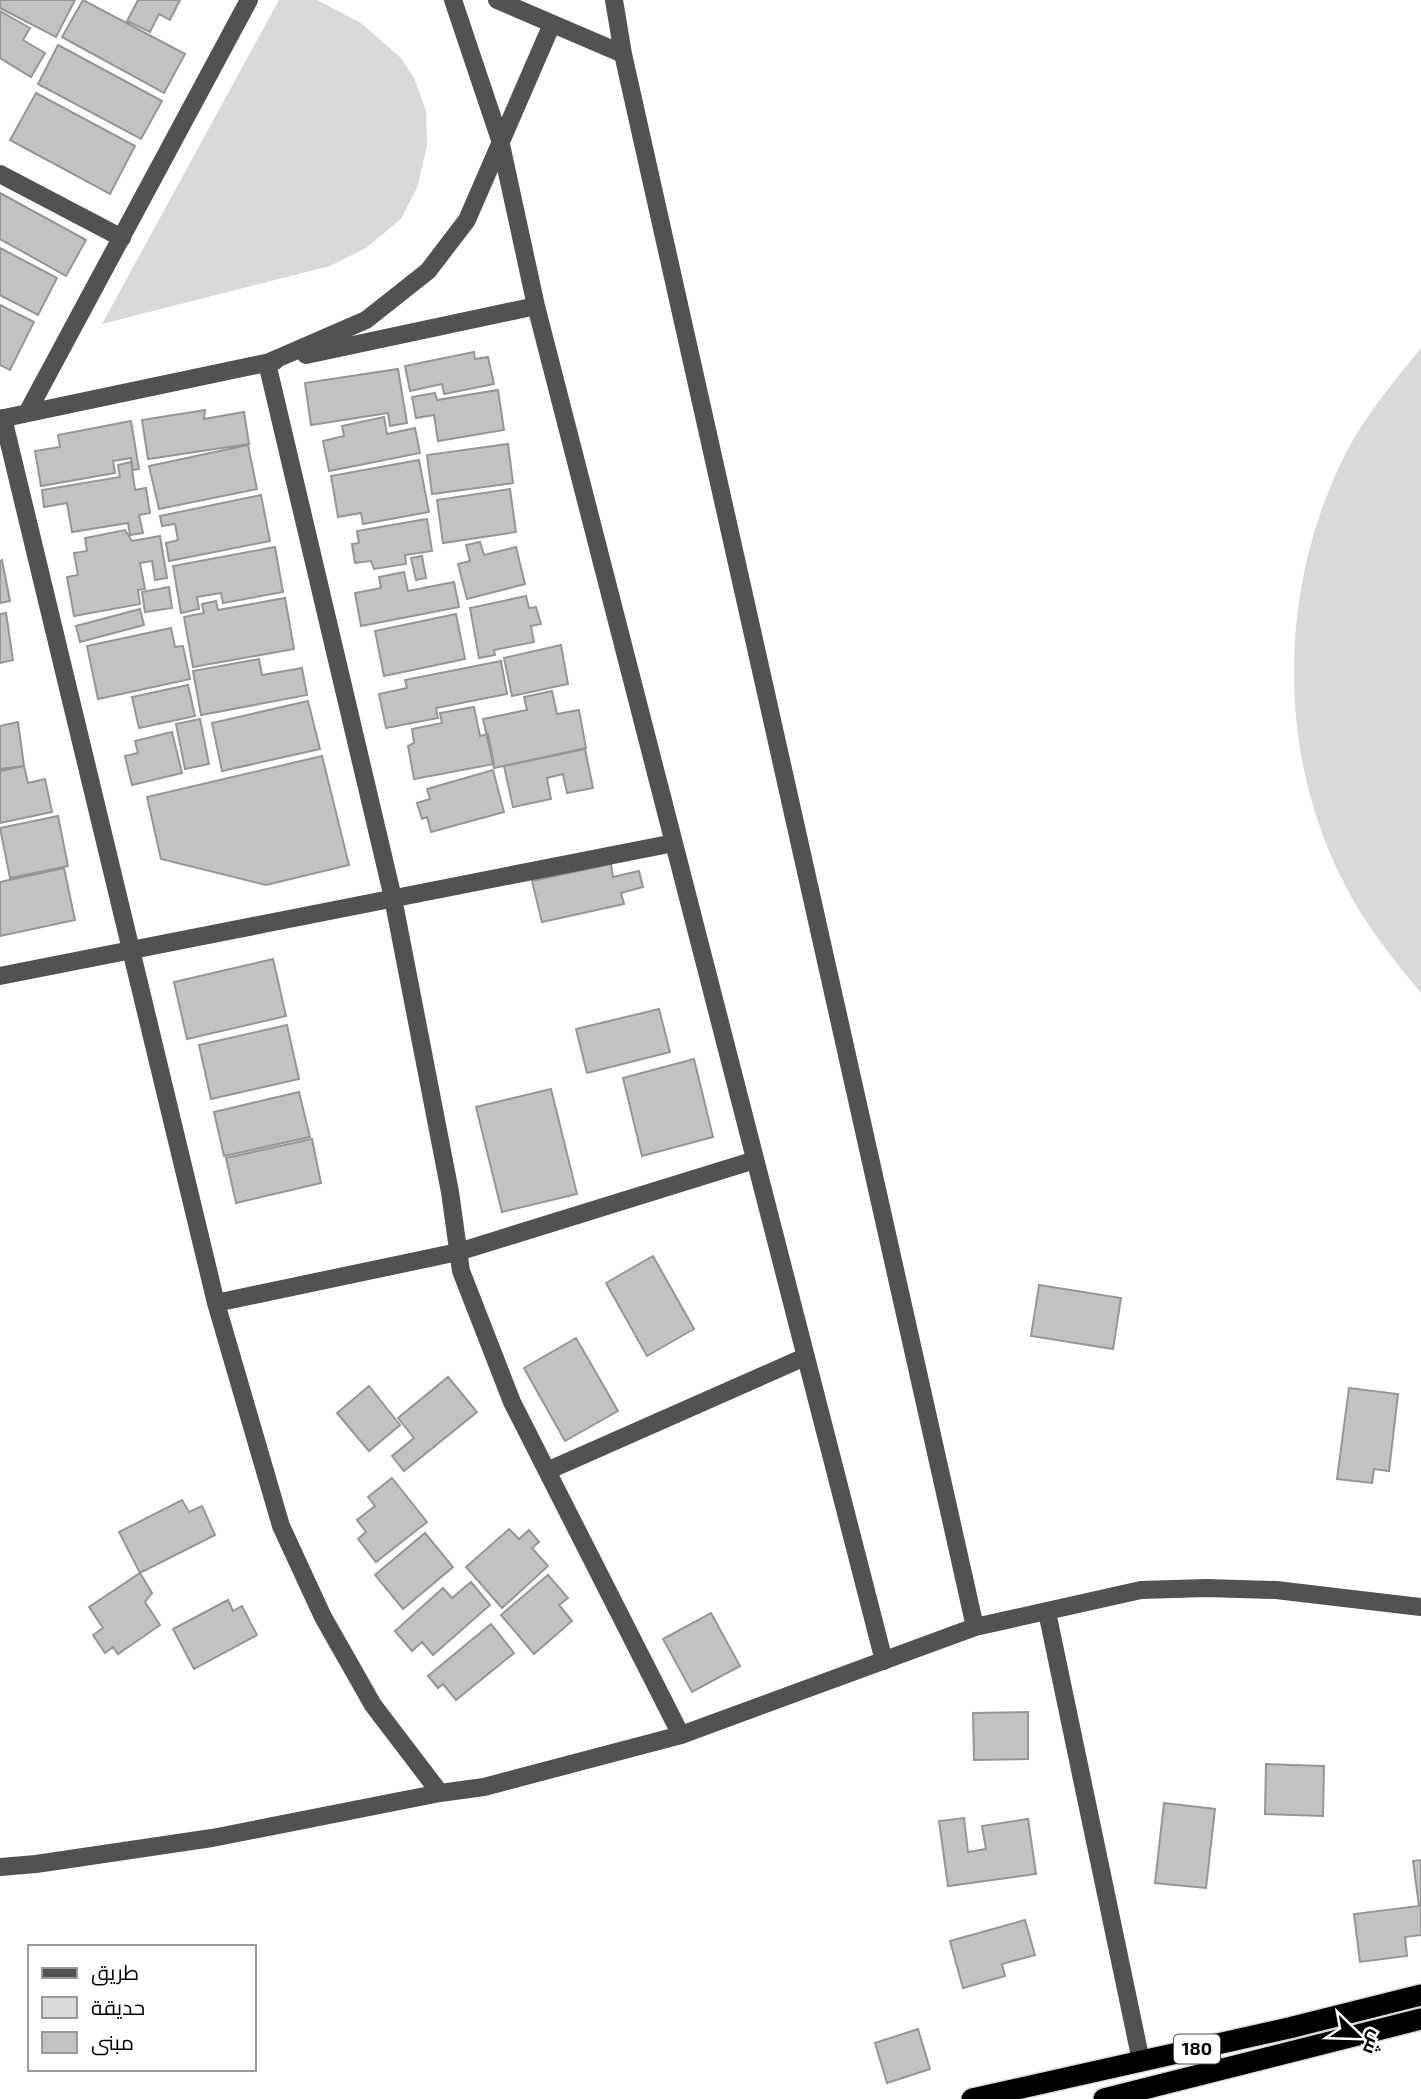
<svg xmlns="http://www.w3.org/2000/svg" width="1421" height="2099" viewBox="0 0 1421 2099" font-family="'Exo 2',Cairo,sans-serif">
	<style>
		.green { fill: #d9d9d9 }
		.building { fill: #c2c2c2; stroke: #969696; stroke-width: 2 }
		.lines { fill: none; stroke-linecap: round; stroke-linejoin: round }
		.highway-casing { stroke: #dbdbdb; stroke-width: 24 }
		.minor { stroke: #525252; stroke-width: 18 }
		.highway { stroke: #000; stroke-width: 21 }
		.labels { text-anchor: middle; stroke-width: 7; stroke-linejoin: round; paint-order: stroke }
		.shield { fill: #fff; stroke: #4c4c4c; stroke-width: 2 }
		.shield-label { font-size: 18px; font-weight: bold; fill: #000 }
	</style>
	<rect width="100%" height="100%" fill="#fff"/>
	<!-- green -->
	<path class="green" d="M279,0H317L361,23L401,58L415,80L426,111L427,146L417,188L401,219L366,248L330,266L102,324Z
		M1421,348V993C1393,959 1365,925 1345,885C1277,755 1278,592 1342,461C1362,419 1392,384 1421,348Z"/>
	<!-- building -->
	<path class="building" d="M0,0H75L56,37L0,8Z
		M83,0L185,54L164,93L62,37Z
		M138,0H180L170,20L159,14L150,32L127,21Z
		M0,11L30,28L23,40L45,53L31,77L0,58Z
		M58,45L162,101L141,139L38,84Z
		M36,93L135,146L110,194L10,140Z
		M0,193L86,240L66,276L0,239Z
		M0,248L57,278L38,315L0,295Z
		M0,305L34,322L10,370L0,365Z
		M474,352L475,359L488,357L494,384L444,394L442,384L410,391L405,366Z
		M398,369L407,423L390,426L388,413L311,425L305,383Z
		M498,390L504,430L438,441L434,415L416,418L412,397L435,393L437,400Z
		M205,410L204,419L244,412L249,444L148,459L142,420Z
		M384,417L387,434L415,428L420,453L329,471L323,441L344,436L342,426Z
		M131,421L139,469L133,470L131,458L113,461L115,473L41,486L35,451L60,447L58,435Z
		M508,444L513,483L432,494L427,455Z
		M248,445L257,489L159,509L149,466Z
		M419,460L429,512L363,524L361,513L338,517L331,476Z
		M131,462L135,490L146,488L150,513L139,515L143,533L130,535L128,523L72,532L67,503L44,507L42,490L120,477L118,465Z
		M510,489L516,532L443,543L437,500Z
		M261,495L270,541L169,561L166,543L178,540L175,524L162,526L160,516Z
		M427,519L432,551L405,555L406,564L374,569L371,561L355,563L352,544L359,543L357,531Z
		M125,530L132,541L160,536L167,578L155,580L152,561L140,563L145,589L138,590L140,604L74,616L67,577L78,575L74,553L87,551L85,538Z
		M480,542L484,555L516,547L525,584L467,599L458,564L470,561L466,545Z
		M275,547L283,592L223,603L221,593L197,597L199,609L181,613L173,566Z
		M422,556L426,578L416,580L411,558Z
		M2,560L10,601L0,603V561Z
		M404,572L408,591L454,582L459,607L361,626L355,593L381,588L379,577Z
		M169,587L172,608L145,612L142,592Z
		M526,596L529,608L536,607L541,624L531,626L534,642L494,650L495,655L479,658L470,608Z
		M285,598L294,649L193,667L184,617L204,613L202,604L216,601L218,610Z
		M140,609L144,625L80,642L76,626Z
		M6,613L13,660L0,663V614Z
		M456,614L465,659L384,676L375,631Z
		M171,628L175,647L183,646L190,679L98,699L87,646Z
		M561,645L568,684L512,696L504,658Z
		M259,659L262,675L302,668L307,695L201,715L193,671Z
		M501,661L507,694L436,708L438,718L386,728L379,694L407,688L405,680Z
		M188,685L195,716L139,728L132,697Z
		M552,691L557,714L579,710L586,748L494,768L483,719L527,710L524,697Z
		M308,701L320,749L222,771L212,723Z
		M474,707L480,736L488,734L494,764L414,779L408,746L414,743L412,729L442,723L440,713Z
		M200,719L209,764L185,769L176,724Z
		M18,722L24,766L0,769V726Z
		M172,732L182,773L132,785L125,756L138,753L135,741Z
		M585,749L593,788L567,793L563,774L547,778L551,799L513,807L504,766Z
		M322,756L349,865L266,885L161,859L147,797Z
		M24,766L28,783L45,779L52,812L0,823V771Z
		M493,770L504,812L431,832L427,817L422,819L417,803L430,799L427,789Z
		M58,816L68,866L10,878L0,828Z
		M611,864L613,877L639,871L643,887L621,893L624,904L542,922L532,881Z
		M64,868L75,920L0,936V882Z
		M273,959L286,1016L187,1039L174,982Z
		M659,1009L670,1052L587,1073L576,1029Z
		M287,1025L299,1079L211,1099L199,1045Z
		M694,1059L713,1137L642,1156L623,1078Z
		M551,1089L577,1194L502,1212L476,1107Z
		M299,1092L310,1137L224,1156L214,1112Z
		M312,1139L321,1183L236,1203L226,1158Z
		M653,1256L694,1329L647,1356L606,1283Z
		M1039,1285L1121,1298L1113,1349L1031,1336Z
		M576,1338L618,1411L565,1441L524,1368Z
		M448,1377L477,1412L404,1471L392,1456L414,1438L398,1418Z
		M369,1386L400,1425L369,1451L337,1413Z
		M1349,1388L1398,1394L1389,1471L1374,1469L1372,1483L1337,1479Z
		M392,1478L427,1522L376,1562L358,1539L366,1532L357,1520L375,1506L368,1497Z
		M182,1500L189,1512L202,1506L215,1535L140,1573L119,1532Z
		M509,1529L519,1539L529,1530L539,1542L532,1548L548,1566L502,1608L466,1567Z
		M425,1533L453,1567L403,1609L375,1575Z
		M140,1573L152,1593L145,1602L160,1625L118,1654L113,1647L105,1653L93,1635L103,1628L89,1607Z
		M548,1575L568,1598L559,1605L572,1621L534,1654L501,1615Z
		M471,1582L490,1605L433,1655L422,1642L412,1651L395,1631L443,1588L452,1598Z
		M228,1600L233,1611L242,1606L257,1635L194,1669L173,1629Z
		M711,1613L740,1666L692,1692L663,1639Z
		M491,1624L514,1653L456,1700L443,1684L438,1688L428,1676Z
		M1028,1712V1759L974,1760L973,1713Z
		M1266,1764L1324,1766L1323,1816L1265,1814Z
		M1164,1803L1215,1809L1206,1888L1155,1883Z
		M964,1818L968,1852L986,1849L982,1826L1028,1819L1036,1874L948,1886L939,1821Z
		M1421,1860V1935L1405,1937L1407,1956L1360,1962L1354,1914L1419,1906L1413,1861Z
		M1025,1920L1035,1955L1002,1964L1005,1976L963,1988L950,1941Z
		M918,2029L930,2069L887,2083L875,2043Z"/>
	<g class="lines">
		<defs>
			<path id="highway" d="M972,2099L1289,2028L1421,1995
				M1104,2099L1421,2019"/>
		</defs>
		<!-- highway casing -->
		<use href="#highway" class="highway-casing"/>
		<!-- minor -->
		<path class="minor" d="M453,0L500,140L536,306L884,1661
			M497,0L623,54
			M614,0L623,54L975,1627
			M552,24L467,220L428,271L366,320L267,363L393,898L450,1192L461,1271L512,1402L681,1735
			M0,174L122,238
			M306,355L536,306
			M27,413L249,0
			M3,418L216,1303L281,1526L323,1617L373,1705L440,1793
			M0,419L275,361
			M0,976L674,843
			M216,1303L458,1252L755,1160
			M547,1471L805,1357
			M1047,1612L1141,2061
			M0,1867L36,1864L212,1838L440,1793L484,1787L681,1735L975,1627L1141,1590L1206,1588L1276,1590L1421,1607"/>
		<!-- highway -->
		<use href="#highway" class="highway"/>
	</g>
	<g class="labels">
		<!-- shield labels -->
		<rect class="shield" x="1174" y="2034.5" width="46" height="29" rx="5"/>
		<g class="shield-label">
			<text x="1197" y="2055">180</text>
		</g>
	</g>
	<!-- legend -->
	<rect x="28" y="1945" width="228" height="126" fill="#ffffff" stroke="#999999" stroke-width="2"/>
	<rect x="42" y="1968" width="35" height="10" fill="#525252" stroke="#999999" stroke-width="2"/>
	<text x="91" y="1980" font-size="21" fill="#000000">طريق</text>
	<rect x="42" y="1997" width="35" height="21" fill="#d9d9d9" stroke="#999999" stroke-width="2"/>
	<text x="91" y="2015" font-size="21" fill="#000000">حديقة</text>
	<rect x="42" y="2032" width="35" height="21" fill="#c2c2c2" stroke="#999999" stroke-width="2"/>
	<text x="91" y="2050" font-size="21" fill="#000000">مبنى</text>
	<!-- north arrow -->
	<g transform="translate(1358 2036) rotate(113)" stroke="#ffffff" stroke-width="5" paint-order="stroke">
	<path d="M0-5L12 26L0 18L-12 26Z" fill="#000000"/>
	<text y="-10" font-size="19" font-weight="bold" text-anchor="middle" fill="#000000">ش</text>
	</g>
</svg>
